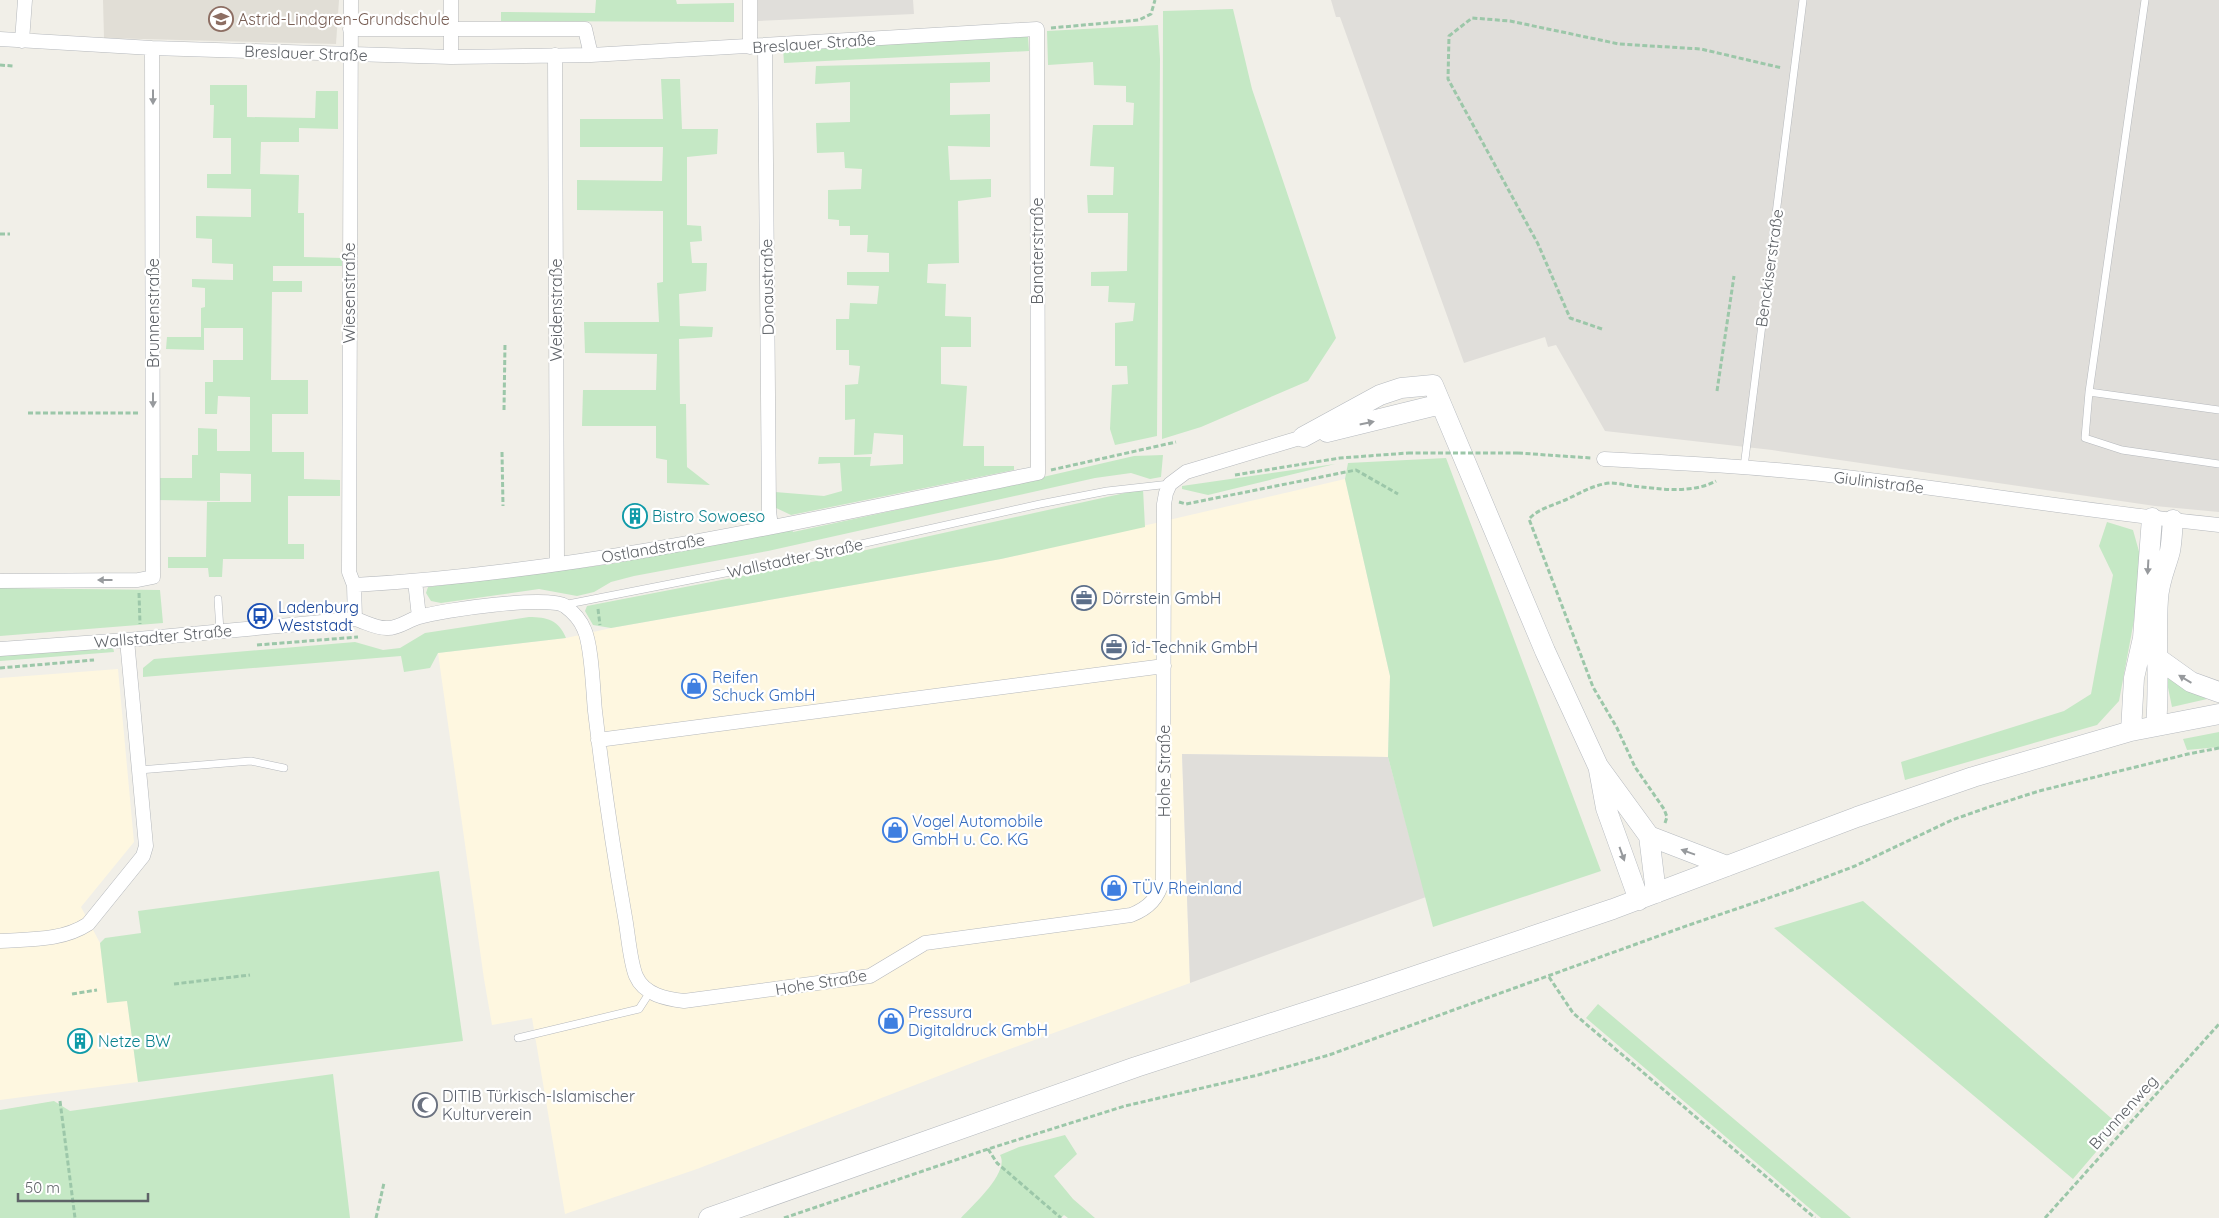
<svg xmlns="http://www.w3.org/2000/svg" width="2219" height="1218" viewBox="0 0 2219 1218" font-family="Quicksand,sans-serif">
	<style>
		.commercial { fill: #fef7e0 }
		.industrial { fill: #e0deda }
		.education { fill: #e1ded6 }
		.green { fill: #c5e8c5 }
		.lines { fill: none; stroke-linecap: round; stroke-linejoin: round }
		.service-casing { stroke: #b5b8bc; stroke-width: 8 }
		.minor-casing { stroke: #b5b8bc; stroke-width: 15 }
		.secondary-casing { stroke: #b6babf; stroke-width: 21 }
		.path { stroke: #9cc7a9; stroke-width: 3; stroke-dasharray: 5 2.5; stroke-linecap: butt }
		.service { stroke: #fff; stroke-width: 7 }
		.minor { stroke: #fff; stroke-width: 14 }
		.secondary { stroke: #fff; stroke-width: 20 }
		.path-bridge { stroke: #9cc7a9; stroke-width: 3; stroke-dasharray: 5 2.5; stroke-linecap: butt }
		.oneway { fill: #979a9d }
		.labels { text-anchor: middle; stroke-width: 4.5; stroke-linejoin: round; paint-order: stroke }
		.education-label { font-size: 16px; fill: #785e54; stroke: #fff; text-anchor: start }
		.street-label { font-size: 16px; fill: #5f6368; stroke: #fff }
		.culture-label { font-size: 16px; fill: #0d838f; stroke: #fff; text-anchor: start }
		.service-label { font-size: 16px; fill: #4e5e75; stroke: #fff; text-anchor: start }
		.transit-label { font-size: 16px; fill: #164399; stroke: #fff; text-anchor: start }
		.shop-label { font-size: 16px; fill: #366cbe; stroke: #fff; text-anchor: start }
		.worship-label { font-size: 16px; fill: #5b616d; stroke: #fff; text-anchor: start }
	</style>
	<rect width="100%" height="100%" fill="#f1efe8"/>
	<!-- commercial -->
	<path class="commercial" d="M1345,479L1390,676L1388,757L1182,754L1190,983L980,1060L697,1169L565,1214L532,1018L492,1025L484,979L438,653L566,638L611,628L1001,559Z
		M118,669L134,842L81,907L100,943L107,1002L127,1000L138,1082L0,1100V678Z"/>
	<!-- industrial -->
	<path class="industrial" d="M758,0H913L914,14L758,21Z
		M1331,0H2219V512L2155,506L1772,450L1605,431L1556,345L1548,347L1545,337L1464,363L1340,17H1336Z
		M1182,754L1388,757L1426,897L1190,983Z"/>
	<!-- education -->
	<path class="education" d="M103,0H339L336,44L104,38Z"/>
	<!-- green -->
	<path class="green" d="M596,0H676L677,4L734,3V22L501,21V12L595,13Z
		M1233,9L1252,89L1336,338L1308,381L1201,427L1162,439L1163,11Z
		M1158,25L1160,59L1157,436L1115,445L1110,429L1112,385L1128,384L1127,366H1115V323L1133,321L1135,303L1108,302L1109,286H1091V272L1127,271L1128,213H1088L1087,195H1113L1114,167L1090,166L1093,125H1133L1134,103L1126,102V86L1094,85L1093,62L1048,65L1047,31Z
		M1028,36L1029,51L784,63L783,48Z
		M990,62V82L950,83V115L990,114V147L948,146L950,180L991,179V197L958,201L959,263L928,264L927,283L946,284L945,316L971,317V347H941V384L967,386L963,446H984V466H1014V470L791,515L774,507L775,492L824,496L842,491L840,463L818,464L819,457H871L870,466L903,464V435L874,433L872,454L854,455L855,419L845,420V385L858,384L860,366L849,365V350H836V319H849L850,303L877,304L879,286L847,285V272H889V253L867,252L868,235H850V226H839V220L828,219V190L861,189L862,169L845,168L844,152L817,153L816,123L850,122V82L815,84L816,66Z
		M661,79H680L682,129H718L717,154L687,157V225L701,226L702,241L690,242L692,263H707L706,291L679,294L680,326L713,327L712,337L679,339L680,404H686L687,467L710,485L667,483V460L656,458V426H582L583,390H656L657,354L585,353L584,322H659L657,283L663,282V211L577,210V180L662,181L663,147H580V119H663Z
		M210,85H247V117L315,118L316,91H338V129L299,128V142H261L260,174L299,175L298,213H304V257L342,258V266H273V281H302V292H272L271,380H308V414H272V452H304V479L340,480V496H288V544H304V559H223L222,577H209L208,568H168V557H206L207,502H251V474L220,473V501L156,500V478H192V455H198V428L217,429V451H250V397L218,396L217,414H205V382H213V360H243V328H204V350L166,349L167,337H201V308L205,307V288L192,287V279L233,280V264L212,263V239L196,238V216L251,217V189L207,188V174H231V138H213L214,105H210Z
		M1163,455L1161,477L1150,479L1131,473L1095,478L768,551L634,576L611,582L594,592L577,596L539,589L441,603L431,601L426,593L428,587L611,564L791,527L793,532L952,498L1134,456Z
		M1446,458L1601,871L1433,927L1388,757L1390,676L1345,479L1348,463Z
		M1335,464L1208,495L1182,489V486Z
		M1143,489L1145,527L1001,559L611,628L593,625L585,611L587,606L789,567Z
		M2107,522L2133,530L2140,555L2135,615L2119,701L2097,725L1905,780L1901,762L2064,711L2091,694L2113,575L2099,546Z
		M0,588L160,590L163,623L0,636Z
		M529,617C547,617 559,620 566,638L438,653L430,668L404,672L401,656L143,677V668L154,659L355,642L383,650L400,648L425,633Z
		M113,647L114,652L0,661V656Z
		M2165,673L2186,690L2207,699L2172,707Z
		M2219,732V747L2187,750L2183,739Z
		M439,871L463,1041L138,1082L127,1001L107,1003L100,943L105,938L141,933L138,911Z
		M1863,901L2119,1125L2073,1179L1774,928Z
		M1598,1004L1851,1218H1821L1586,1018Z
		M333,1074L350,1218H0V1110L54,1101L70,1111Z
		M1065,1135L1077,1154L1054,1176L1073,1199L1095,1218H1068L1064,1215L1061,1218H961C973,1205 1010,1172 1000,1155L1019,1147Z"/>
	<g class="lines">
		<defs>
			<path id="service" d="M2145,0L2089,392L2219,410
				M2089,392L2085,438L2122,450L2219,464
				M1744,467L1803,0
				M218,599L220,631
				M563,605L776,563L1040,504L1107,491L1170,484
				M139,770L251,761L284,768
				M518,1038L639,1009L650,992"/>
			<path id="minor" d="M351,0L349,572L354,585L355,619
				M350,29H585L591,55
				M0,39L152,48L451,57L591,55L1037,29L1038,473C812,519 584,572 354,585
				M22,41L25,0
				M765,46L769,511L771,527
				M750,47V0
				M555,55L557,564
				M451,57V0
				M1604,459C1682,463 1760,467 1837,476C1965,491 2091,512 2219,525
				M0,581L138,580L153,577L152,48
				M415,581L419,617
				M0,649L127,640L355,619C366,622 377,629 388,628C399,628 408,620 419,617C442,610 548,595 565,606C573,612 580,619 584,629C592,645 593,692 595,711C603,780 613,849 625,917C628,933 630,962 636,976C644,995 667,999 684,1001L870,976L925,943L1131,915C1149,908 1158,898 1163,880L1164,504L1166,493L1170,484L1186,472L1303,437
				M598,740L1164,666
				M0,941C30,939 62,941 88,924L143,856L146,846L127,640"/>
			<path id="secondary" d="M1327,432L1441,404
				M1303,437L1380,395L1401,388L1433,385L1545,651L1598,766L1649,836L1656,893
				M2156,657L2191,682L2219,692
				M2156,725C2160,683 2155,641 2158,599C2159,580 2166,567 2170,551C2172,541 2172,530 2173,520
				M2131,731L2134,678L2143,638L2152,518
				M1599,770L1606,808L1639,900
				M1649,836L1727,866
				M709,1218L1136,1067L1365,993L1613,909L1857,817L1973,777L2131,731L2219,714"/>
		</defs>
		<!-- service casing -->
		<use href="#service" class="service-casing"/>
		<!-- minor casing -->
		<use href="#minor" class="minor-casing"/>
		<!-- secondary casing -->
		<use href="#secondary" class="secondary-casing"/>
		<!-- path -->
		<path class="path" d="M1051,28L1139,20L1151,14L1155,0
			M0,65L13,66
			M0,234H10
			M1602,329L1570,318L1538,244L1448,79L1449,36L1472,18L1510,21L1619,44L1701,49L1782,68
			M1717,391L1734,276
			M504,410L505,343
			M28,413H140
			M502,452L503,506
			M1518,453L1591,458
			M1051,470L1176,442
			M1235,475L1340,458L1408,453
			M1179,502L1186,504L1356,470L1398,494
			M139,593L140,624
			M598,609L600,625
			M257,645L358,637
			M0,668L94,660
			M1665,823L1667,817L1664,809L1635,767L1617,728L1593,687L1529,519C1538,509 1551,506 1563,501C1579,494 1592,485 1610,483C1617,483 1625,485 1633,486C1659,489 1692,494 1716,481
			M1549,977L1573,1013L1815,1218
			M174,984L250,975
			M72,994L97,990
			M60,1101L75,1218
			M988,1149L997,1163L1061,1218
			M376,1218L384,1183
			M784,1218L988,1149L1125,1106L1258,1075L1329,1055L1689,925L1792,890L1855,866L1952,820L1989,807L2039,791L2188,754L2219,748
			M2045,1218L2219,1024"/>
		<!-- service -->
		<use href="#service" class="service"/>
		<!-- minor -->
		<use href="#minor" class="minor"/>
		<!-- secondary -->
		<use href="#secondary" class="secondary"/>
		<!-- path-bridge -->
		<path class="path-bridge" d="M1408,453H1518"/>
	</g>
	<!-- one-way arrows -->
	<defs><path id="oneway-solid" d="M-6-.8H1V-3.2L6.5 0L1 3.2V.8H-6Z" transform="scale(1.25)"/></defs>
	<g class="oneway">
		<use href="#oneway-solid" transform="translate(153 97) rotate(90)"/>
		<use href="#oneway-solid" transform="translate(153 400) rotate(90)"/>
		<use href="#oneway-solid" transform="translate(1367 423) rotate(-12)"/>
		<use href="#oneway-solid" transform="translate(2148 567) rotate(93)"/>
		<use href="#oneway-solid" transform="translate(105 580) rotate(180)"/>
		<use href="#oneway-solid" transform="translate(2185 679) rotate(-149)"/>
		<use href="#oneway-solid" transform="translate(1688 852) rotate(-160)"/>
		<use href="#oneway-solid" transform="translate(1622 854) rotate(70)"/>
	</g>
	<!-- icons -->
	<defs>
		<symbol id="school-ring" viewBox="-11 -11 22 22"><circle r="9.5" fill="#fff" stroke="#8d6e63" stroke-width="1.5"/><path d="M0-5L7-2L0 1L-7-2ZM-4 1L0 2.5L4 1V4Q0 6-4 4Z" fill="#8d6e63"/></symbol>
		<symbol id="building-ring" viewBox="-11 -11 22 22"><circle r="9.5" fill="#fff" stroke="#0f9aa8" stroke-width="1.5"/><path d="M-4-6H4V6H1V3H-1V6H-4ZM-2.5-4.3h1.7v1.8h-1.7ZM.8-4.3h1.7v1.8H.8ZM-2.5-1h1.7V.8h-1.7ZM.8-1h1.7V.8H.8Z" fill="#0f9aa8"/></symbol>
		<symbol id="office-ring" viewBox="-11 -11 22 22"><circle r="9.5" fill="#fff" stroke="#5c6f8a" stroke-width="1.5"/><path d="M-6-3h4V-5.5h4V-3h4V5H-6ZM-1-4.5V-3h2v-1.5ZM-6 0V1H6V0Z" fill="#5c6f8a"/></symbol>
		<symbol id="bus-ring" viewBox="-11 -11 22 22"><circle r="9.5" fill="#fff" stroke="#1a4fb4" stroke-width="1.5"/><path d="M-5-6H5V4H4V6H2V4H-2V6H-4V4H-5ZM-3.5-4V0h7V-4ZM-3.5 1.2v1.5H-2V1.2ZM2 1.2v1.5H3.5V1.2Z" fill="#1a4fb4"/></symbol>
		<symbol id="shop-ring" viewBox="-11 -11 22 22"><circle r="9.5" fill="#fff" stroke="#3f7fe0" stroke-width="1.5"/><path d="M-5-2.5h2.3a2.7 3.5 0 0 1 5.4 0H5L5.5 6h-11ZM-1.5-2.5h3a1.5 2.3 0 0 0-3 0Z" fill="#3f7fe0"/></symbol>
		<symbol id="mosque-ring" viewBox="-11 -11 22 22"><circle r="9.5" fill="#fff" stroke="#6b7280" stroke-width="1.5"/><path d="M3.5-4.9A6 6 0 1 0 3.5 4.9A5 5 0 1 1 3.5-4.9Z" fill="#6b7280"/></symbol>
	</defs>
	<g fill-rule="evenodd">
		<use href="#school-ring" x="207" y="5" width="28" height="28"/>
		<use href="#building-ring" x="621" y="502" width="28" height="28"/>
		<use href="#office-ring" x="1070" y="584" width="28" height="28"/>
		<use href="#bus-ring" x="246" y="602" width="28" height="28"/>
		<use href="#office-ring" x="1100" y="633" width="28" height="28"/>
		<use href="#shop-ring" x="680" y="672" width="28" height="28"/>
		<use href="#shop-ring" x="881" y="816" width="28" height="28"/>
		<use href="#shop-ring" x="1100" y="874" width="28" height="28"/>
		<use href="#shop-ring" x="877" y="1007" width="28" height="28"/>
		<use href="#building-ring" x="66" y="1027" width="28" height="28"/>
		<use href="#mosque-ring" x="411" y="1091" width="28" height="28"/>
	</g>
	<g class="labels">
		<!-- education labels -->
		<g class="education-label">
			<text x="238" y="25">Astrid-Lindgren-Grundschule</text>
		</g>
		<!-- street labels -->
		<g class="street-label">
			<text transform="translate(814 43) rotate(-4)" y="6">Breslauer Straße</text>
			<text transform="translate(306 53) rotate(2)" y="6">Breslauer Straße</text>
			<text transform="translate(1037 251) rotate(-90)" y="6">Banaterstraße</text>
			<text transform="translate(1769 268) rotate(-82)" y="6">Benckiserstraße</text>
			<text transform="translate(767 287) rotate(-91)" y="6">Donaustraße</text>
			<text transform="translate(349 293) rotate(-90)" y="6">Wiesenstraße</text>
			<text transform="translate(556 310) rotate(-90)" y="6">Weidenstraße</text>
			<text transform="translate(153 313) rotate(-90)" y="6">Brunnenstraße</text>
			<text transform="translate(1879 482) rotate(7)" y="6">Giulinistraße</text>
			<text transform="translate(653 548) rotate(-10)" y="6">Ostlandstraße</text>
			<text transform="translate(795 558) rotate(-12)" y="6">Wallstadter Straße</text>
			<text transform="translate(163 636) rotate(-5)" y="6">Wallstadter Straße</text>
			<text transform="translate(1164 771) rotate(-90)" y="6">Hohe Straße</text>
			<text transform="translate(821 982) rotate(-9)" y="6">Hohe Straße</text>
			<text transform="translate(2123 1112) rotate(-48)" y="6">Brunnenweg</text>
		</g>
		<!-- culture labels -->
		<g class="culture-label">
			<text x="652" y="522">Bistro Sowoeso</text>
			<text x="98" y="1047">Netze BW</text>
		</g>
		<!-- service labels -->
		<g class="service-label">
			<text x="1102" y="604">Dörrstein GmbH</text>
			<text x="1132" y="653">îd-Technik GmbH</text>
		</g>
		<!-- transit labels -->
		<g class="transit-label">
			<text x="278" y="613">Ladenburg<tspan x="278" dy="18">Weststadt</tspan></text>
		</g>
		<!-- shop labels -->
		<g class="shop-label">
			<text x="712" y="683">Reifen<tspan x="712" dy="18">Schuck GmbH</tspan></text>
			<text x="912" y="827">Vogel Automobile<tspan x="912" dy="18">GmbH u. Co. KG</tspan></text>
			<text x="1132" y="894">TÜV Rheinland</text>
			<text x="908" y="1018">Pressura<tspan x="908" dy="18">Digitaldruck GmbH</tspan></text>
		</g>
		<!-- worship labels -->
		<g class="worship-label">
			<text x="442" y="1102">DITIB Türkisch-Islamischer<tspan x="442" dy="18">Kulturverein</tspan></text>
		</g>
	</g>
	<!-- scale -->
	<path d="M18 1193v8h130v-8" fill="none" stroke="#5f6368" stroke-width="2.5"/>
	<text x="25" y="1193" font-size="15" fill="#5f6368" stroke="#ffffff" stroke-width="4" paint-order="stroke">50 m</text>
</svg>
